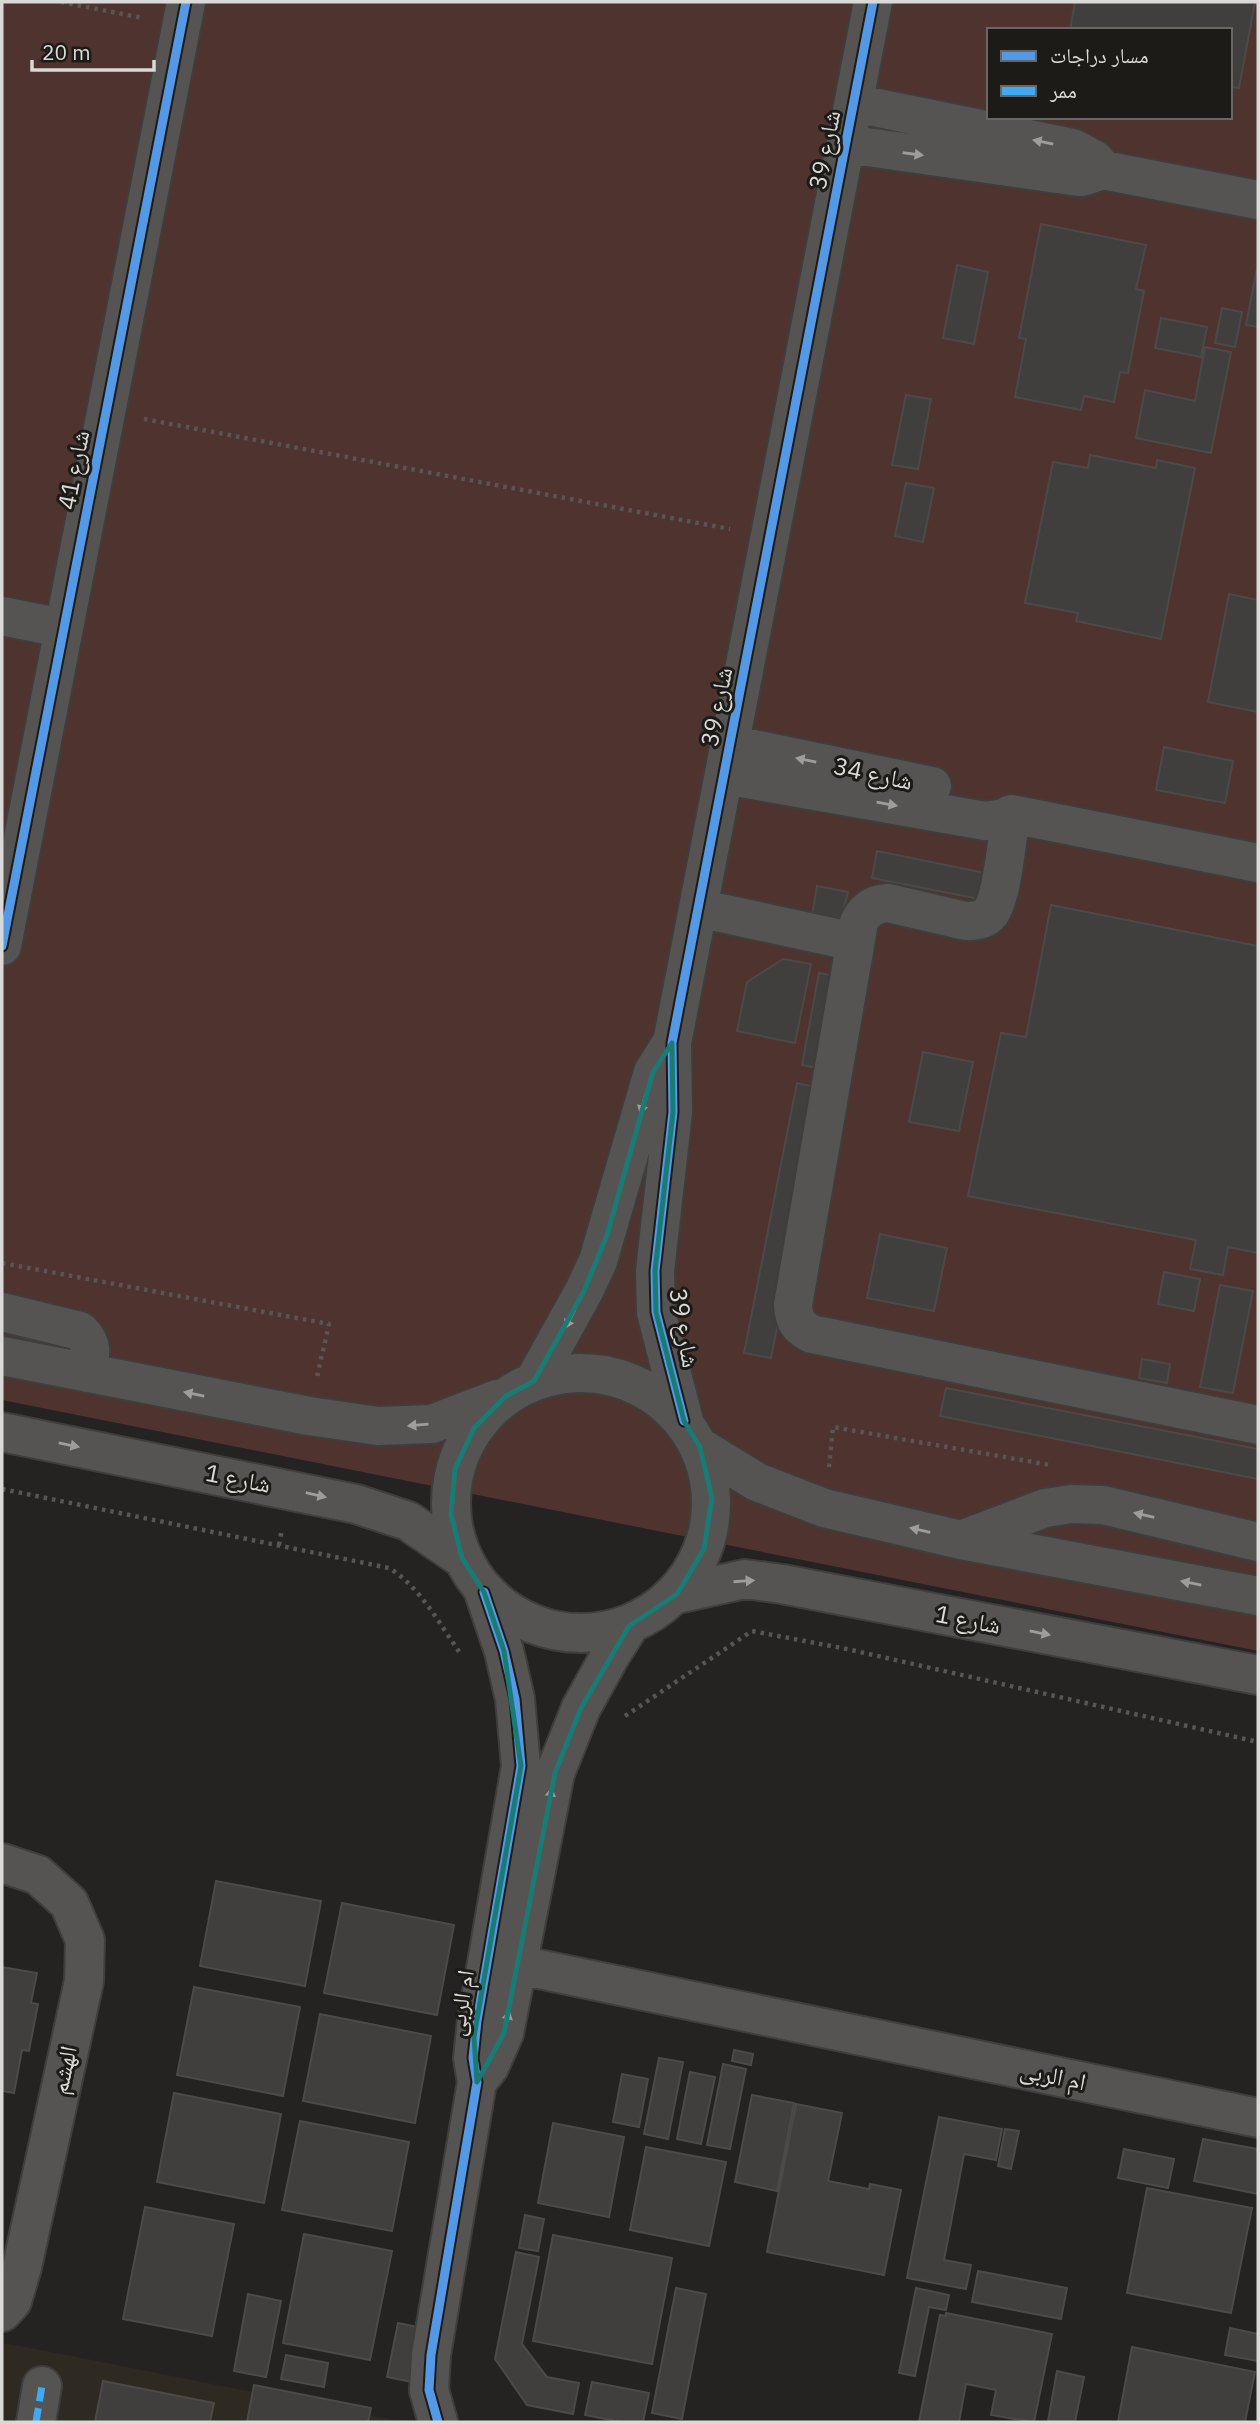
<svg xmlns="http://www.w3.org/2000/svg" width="1260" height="2424" viewBox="0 0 1260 2424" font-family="'IBM Plex Sans','Noto Naskh Arabic',sans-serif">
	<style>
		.built { fill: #2e2a21 }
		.green { fill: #4f332e; fill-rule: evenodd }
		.building { fill: #403f3e; stroke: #4c4a48; stroke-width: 2 }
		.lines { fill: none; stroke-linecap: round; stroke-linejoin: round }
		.minor-casing { stroke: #3f3e3c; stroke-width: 42 }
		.path { stroke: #575654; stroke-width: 4.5; stroke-dasharray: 3.5 5; stroke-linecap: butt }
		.minor { stroke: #555452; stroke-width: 38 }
		.quiet { stroke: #3fa9f5; stroke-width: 7; stroke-dasharray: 14 7; stroke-linecap: butt }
		.cycleway-casing { stroke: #1c1b17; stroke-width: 13 }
		.cycleway { stroke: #5399e6; stroke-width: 9 }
		.oneway { fill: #9f9d9b }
		.marked { fill: none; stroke: #197b73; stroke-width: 5; stroke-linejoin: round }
		.labels { text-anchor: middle; stroke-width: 6; stroke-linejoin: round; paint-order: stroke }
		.street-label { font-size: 24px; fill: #dbd9d7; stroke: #1c1b17 }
	</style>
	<rect width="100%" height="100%" fill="#252321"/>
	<!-- built -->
	<path class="built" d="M2,2343L36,2349L403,2422H2Z"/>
	<!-- green -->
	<path class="green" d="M2,2H1258V1651L2,1400ZM989,30H1230V117H989Z"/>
	<!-- building -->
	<path class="building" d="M1075,2H1255L1239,88L1230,87V30H1070Z
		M1041,224L1146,245L1136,289L1144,291L1128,373L1120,372L1114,402L1084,396L1081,410L1015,397L1026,339L1019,338Z
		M957,265L988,272L974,344L943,338Z
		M1257,268H1258V327L1246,325Z
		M1222,308L1242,312L1235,347L1215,343Z
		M1161,318L1207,327L1201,357L1155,348Z
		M1205,347L1231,352L1211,453L1136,438L1145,390L1195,401Z
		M906,395L931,399L918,469L892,465Z
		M1090,455L1156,468L1157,460L1195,468L1161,639L1076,621L1078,613L1025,603L1053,462L1088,468Z
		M906,483L934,488L923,542L895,536Z
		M1229,594L1258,600V712L1208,702Z
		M1164,747L1233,761L1225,803L1156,790Z
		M877,851L1000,876L995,902L872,878Z
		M817,886L848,892L841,921L812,915Z
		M1051,905L1258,946V1253L1228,1247L1223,1275L1190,1269L1196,1240L968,1196L1001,1033L1026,1037Z
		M783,959L811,964L795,1043L737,1031L747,982Z
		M819,973L845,978L827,1070L802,1065Z
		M923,1052L973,1062L959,1131L909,1122Z
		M797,1083L824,1089L771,1358L744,1353Z
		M880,1234L947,1248L934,1311L867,1298Z
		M1164,1272L1200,1279L1194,1311L1158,1304Z
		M1220,1285L1253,1291L1233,1393L1200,1387Z
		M1142,1359L1170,1364L1167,1383L1139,1378Z
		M946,1388L1258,1449V1479L940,1416Z
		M216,1881L321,1901L305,1986L200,1966Z
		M342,1903L454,1925L437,2015L324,1993Z
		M2,1967L37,1973L31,2003L38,2004L29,2051L22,2050L14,2093L2,2091Z
		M194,1987L300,2007L283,2096L177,2075Z
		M320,2014L431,2036L415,2123L303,2101Z
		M734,2050L753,2054L751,2065L732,2061Z
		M659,2058L683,2062L668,2139L644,2134Z
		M723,2064L746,2069L730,2149L707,2145Z
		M690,2072L715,2077L701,2144L677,2139Z
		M622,2074L648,2079L639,2127L613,2122Z
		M174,2093L281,2114L264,2203L157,2182Z
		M752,2095L794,2103L777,2191L735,2182Z
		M796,2104L842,2113L828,2181L869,2189L870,2184L901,2190L884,2275L767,2252Z
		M939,2117L1002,2129L996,2160L964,2154L944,2260L971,2265L966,2289L907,2278Z
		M300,2121L409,2142L392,2231L282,2210Z
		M553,2123L624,2137L609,2217L538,2203Z
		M1005,2129L1019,2131L1011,2169L998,2166Z
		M1203,2139L1258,2149V2194L1194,2181Z
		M646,2147L726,2162L709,2246L630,2230Z
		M1124,2149L1174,2159L1168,2188L1118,2178Z
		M1147,2188L1252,2208L1231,2313L1127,2293Z
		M145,2207L234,2224L212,2336L123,2319Z
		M525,2215L544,2219L538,2251L519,2248Z
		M304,2234L392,2251L370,2360L283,2343Z
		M553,2235L672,2258L652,2364L533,2341Z
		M516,2252L539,2257L522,2344L547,2377L579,2383L573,2414L527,2405L495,2359Z
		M978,2271L1067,2288L1061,2319L972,2302Z
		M676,2288L706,2294L682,2419L652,2413Z
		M916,2288L949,2295L946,2310L929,2307L915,2376L899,2373Z
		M248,2294L281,2301L266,2377L234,2371Z
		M946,2313L1052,2334L1034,2422L991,2415L996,2390L966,2384L959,2422H919L940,2315L946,2316Z
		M398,2323L428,2329L417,2383L387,2377Z
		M1230,2328L1258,2334V2361L1225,2355Z
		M1132,2347L1255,2372L1245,2422H1118Z
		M286,2355L328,2363L324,2387L281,2379Z
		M1057,2371L1084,2377L1075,2422L1048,2421Z
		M103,2381L214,2403L210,2422H95Z
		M592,2382L649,2393L643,2422H621L585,2415Z
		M254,2385L371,2408L368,2422H247Z"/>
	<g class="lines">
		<defs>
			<path id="minor" d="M854,103L1073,148L1095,160L1103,170
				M846,144L1072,176L1082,177L1103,170L1258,200
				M2,616L62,628
				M730,744L932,786
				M724,775L985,821L1004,818L1011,814L1258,863
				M1011,814C1007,837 1003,894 991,912C985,920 976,921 966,921L888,903C873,904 866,909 859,922L793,1305C794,1321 798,1327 812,1334L1258,1425
				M698,908L855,942
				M2,946L186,2
				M2,1312L80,1331C94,1345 91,1355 87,1373
				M2,1356L309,1416L378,1426L432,1424L497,1399
				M451 1503a130 130 0 1 1 260 0a130 130 0 1 1-260 0Z
				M534,1381L584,1291L598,1261L653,1072L670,1045
				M684,1421L656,1312L655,1271L673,1112L672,1043L873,2
				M2,1432L356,1504L408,1521L462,1558
				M700,1447L757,1482L824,1508L961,1540L1258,1596
				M961,1540L1045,1508L1072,1504L1103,1505L1258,1542
				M677,1594L745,1579L782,1584L1258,1675
				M2,1863L38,1875L69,1903L85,1940L84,1981L22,2267L12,2301L2,2312
				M519,1965L1258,2118
				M477,2082L489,2067L504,2033L555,1773L581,1708L611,1654L629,1626
				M36,2422L42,2386
				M438,2422L429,2390L431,2355L477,2082L473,2058L477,2021L521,1766L515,1699L504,1651L484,1592"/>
		</defs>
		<!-- minor casing -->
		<use href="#minor" class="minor-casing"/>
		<!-- path -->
		<path class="path" d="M61,2L143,18
			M144,419L730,529
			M2,1263L329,1324L317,1377
			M829,1467L833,1427L1050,1465
			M2,1489L389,1568C420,1587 439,1623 460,1653
			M279,1545L282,1529
			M625,1716L752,1631L847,1649L1258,1742"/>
		<!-- minor -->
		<use href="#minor" class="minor"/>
		<!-- quiet -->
		<path class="quiet" d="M36,2422L42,2386"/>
		<defs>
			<path id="cycleway" d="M2,946L186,2
				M684,1421L656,1312L655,1271L673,1112L672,1043L873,2
				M438,2422L429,2390L431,2355L477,2082L473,2058L477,2021L521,1766L515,1699L504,1651L484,1592"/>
		</defs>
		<!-- cycleway casing -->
		<use href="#cycleway" class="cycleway-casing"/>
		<!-- cycleway -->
		<use href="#cycleway" class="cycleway"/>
	</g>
	<!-- one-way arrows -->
	<defs><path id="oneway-solid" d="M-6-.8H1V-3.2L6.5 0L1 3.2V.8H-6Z" transform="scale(1.75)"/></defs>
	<g class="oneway">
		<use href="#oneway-solid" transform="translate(1043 142) rotate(-168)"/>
		<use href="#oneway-solid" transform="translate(913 154) rotate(8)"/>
		<use href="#oneway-solid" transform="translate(806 760) rotate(-168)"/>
		<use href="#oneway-solid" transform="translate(887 804) rotate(10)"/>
		<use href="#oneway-solid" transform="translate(643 1104) rotate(105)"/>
		<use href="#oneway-solid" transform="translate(570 1319) rotate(118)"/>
		<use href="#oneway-solid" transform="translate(194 1394) rotate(-169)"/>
		<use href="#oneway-solid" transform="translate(418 1425) rotate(175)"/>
		<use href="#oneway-solid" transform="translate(69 1445) rotate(11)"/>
		<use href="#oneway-solid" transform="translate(316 1495) rotate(13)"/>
		<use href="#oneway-solid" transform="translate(1144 1515) rotate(-167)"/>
		<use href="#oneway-solid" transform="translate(920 1530) rotate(-167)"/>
		<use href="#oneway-solid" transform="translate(744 1581) rotate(-4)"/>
		<use href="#oneway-solid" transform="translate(1191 1583) rotate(-169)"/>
		<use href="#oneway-solid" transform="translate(1040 1633) rotate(11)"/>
		<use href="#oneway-solid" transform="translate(550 1798) rotate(-79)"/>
		<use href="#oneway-solid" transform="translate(507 2021) rotate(-78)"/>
	</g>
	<!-- marked area -->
	<path class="marked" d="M672,1043L673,1112L655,1271L656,1312L684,1421L700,1447L712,1498L704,1549L677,1594L629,1626L581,1708L555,1773L504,2033L477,2082L474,2037L521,1766L504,1651L484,1592L462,1558L451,1514L455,1469L474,1428L506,1396L534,1381L584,1291L607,1235L653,1072Z"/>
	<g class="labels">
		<!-- street labels -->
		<g class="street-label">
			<text transform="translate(825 150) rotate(-79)" y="8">شارع 39</text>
			<text transform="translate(74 470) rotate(-79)" y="8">شارع 41</text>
			<text transform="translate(717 707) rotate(-79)" y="8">شارع 39</text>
			<text transform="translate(873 774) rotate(12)" y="8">شارع 34</text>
			<text transform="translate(684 1328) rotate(80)" y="8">شارع 39</text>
			<text transform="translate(238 1479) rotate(11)" y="8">شارع 1</text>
			<text transform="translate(968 1620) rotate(11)" y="8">شارع 1</text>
			<text transform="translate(461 2003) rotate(-81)" y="8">ام الربى</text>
			<text transform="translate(64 2070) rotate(-78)" y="8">الهشم</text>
			<text transform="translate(1053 2076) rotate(12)" y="8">ام الربى</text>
		</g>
	</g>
	<!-- border -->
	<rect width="1260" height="2424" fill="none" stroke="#dbd9d7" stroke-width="7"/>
	<!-- legend -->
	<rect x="987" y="28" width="245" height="91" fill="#1c1b17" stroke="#686764" stroke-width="2"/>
	<rect x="1001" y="51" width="35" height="10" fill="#5399e6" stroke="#686764" stroke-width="2"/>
	<text x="1050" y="63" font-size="21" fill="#dbd9d7">مسار دراجات</text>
	<rect x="1001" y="86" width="35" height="10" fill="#3fa9f5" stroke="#686764" stroke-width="2"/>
	<text x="1050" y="98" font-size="21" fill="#dbd9d7">ممر</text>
	<!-- scale -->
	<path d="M32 60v10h122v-10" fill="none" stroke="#dbd9d7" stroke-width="3.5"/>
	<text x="42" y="60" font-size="21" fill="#dbd9d7" stroke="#1c1b17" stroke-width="5" paint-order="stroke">20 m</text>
</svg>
